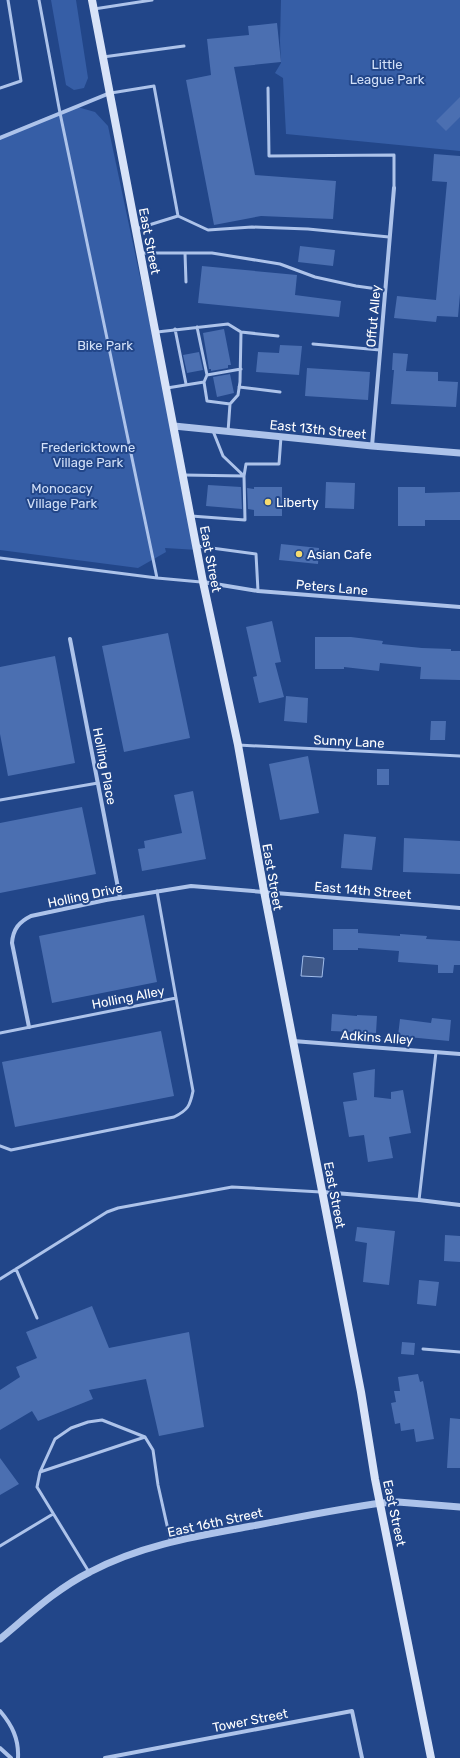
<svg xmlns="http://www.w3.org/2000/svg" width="460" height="1758" viewBox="0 0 460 1758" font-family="Rubik,sans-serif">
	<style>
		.green { fill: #365ea6 }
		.water { fill: #3e5889; stroke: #a1bdeb }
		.building { fill: #4b6fb1 }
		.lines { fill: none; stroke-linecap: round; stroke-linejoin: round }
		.service { stroke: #adc3ea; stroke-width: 3 }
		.minor { stroke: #adc3ea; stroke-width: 4 }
		.tertiary { stroke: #adc3ea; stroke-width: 7 }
		.secondary { stroke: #d8e3f8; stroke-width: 8 }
		.poi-dot { fill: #f6db6f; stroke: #224689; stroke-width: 1.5 }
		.labels { text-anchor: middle; stroke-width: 4; stroke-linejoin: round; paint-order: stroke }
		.park-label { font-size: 13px; fill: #d2e0f8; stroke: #224689 }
		.street-label { font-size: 13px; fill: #fff; stroke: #224689 }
		.poi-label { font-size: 13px; fill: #fff; stroke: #224689; text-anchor: start }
	</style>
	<rect width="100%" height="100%" fill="#224689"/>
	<!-- green -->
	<path class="green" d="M51,0H76L88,78L84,88L74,90L66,85Z
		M281,0H460V151L286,134L283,78L275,73L281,63L280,41Z
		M74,106L95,112L108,126L198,550L165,548L166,552L138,568L0,550V136Z"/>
	<!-- water -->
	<path class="water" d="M303,956L324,958L322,977L301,976Z"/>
	<!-- building -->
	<path class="building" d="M277,23L281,62L234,67L255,175L336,181L333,219L261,216L214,225L186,80L211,75L207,39L249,35L248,26Z
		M460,97V117L446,131L436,121Z
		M434,154L460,156V294L458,317L437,316L436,322L394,318L397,296L436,300L447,182L432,181Z
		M300,246L335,250L333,266L298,262Z
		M202,266L297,275L295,295L341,301L339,317L198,303Z
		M224,329L231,365H228V368L211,371V369H209L203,333Z
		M280,345L302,346L299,375L256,372L258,352L279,353Z
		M199,352L203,370L187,373L183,355Z
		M393,353L408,354L406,371L438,372V381L458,382L456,407L391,404L394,370H392Z
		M307,368L370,372L368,400L305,396Z
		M230,374L234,393L217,397L213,377Z
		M326,482L355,483L354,509L325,508Z
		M208,485L241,487L242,509L206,506Z
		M254,487H282V516H254V510L248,509L247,488L254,489Z
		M398,487H425V493L460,492V520H425V526H398Z
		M281,544L319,548L318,564L279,560Z
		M272,621L281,662L275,663L284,697L259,703L253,677L257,676L246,627Z
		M168,633L190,738L124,752L102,646Z
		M315,637H351L383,641L382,644L422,648L451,649V651H460V680L420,679L421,667L380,663L379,671L344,667V669H315Z
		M55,656L75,763L8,776L0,734V667Z
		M286,696L308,698L307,723L284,721Z
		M431,721H446L445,740H430Z
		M308,756L319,813L280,820L269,764Z
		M377,769H389V785H377Z
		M193,791L206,859L142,871L138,849L145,848L144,841L182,833L174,795Z
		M82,807L96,874L0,893V823Z
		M344,834L376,837L372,870L341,868Z
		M404,838L460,841V874L403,872Z
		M144,915L157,982L52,1003L39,936Z
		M333,929H358V933L400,936V934L427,936L426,939L460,941V965H454L453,973H438V965L398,962L399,951L358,948V950H333Z
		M332,1014L357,1016V1015L377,1016L376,1033L331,1031Z
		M432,1018L451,1020L449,1041L398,1036L400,1019L431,1023Z
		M161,1031L174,1096L15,1127L2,1062Z
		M375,1069L374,1097L391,1099V1092L403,1090L411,1133L389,1137L393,1158L368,1162L364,1135L349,1137L343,1102L357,1100L353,1073Z
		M357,1227L395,1231L389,1285L363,1282L367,1243L355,1241Z
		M445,1235L460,1236V1262L444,1261Z
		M419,1280L439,1282L436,1306L417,1304Z
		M92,1306L109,1348L189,1332L204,1427L159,1436L146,1379L89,1390L93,1399L38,1421L32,1411L0,1430V1390L20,1377L16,1367L37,1358L26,1332Z
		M402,1342L415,1343L414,1355L401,1354Z
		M418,1374L420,1382L423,1381L434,1439L416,1442L414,1429L401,1431L400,1423L395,1424L391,1403L396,1402L394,1391H400L398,1377Z
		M450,1418L460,1419V1468H447Z
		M0,1458L19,1484L0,1495Z"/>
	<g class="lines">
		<!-- service -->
		<path class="service" d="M39,0L60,113L157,578L201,582
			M94,9L152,0
			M103,57L184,46
			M0,88L21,81L8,0
			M268,88L269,156L394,155V188
			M111,93L154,86L178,216L136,229
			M178,216L208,230L252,227L308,229L389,237
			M140,253H212L280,264L315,277L356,286L385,290
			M185,253L186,282
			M197,327L207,375
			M175,329L186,384
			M157,332L228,324L241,332L240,382L238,395L230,404L228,432
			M241,332L278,336
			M313,344L380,350
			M204,382L207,375L241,369
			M239,387L280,392
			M167,388L204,382L207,401L230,404
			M213,431L223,456L244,476L246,464H279L281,437
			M183,475L244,476L245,520L191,516
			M197,546L256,554L258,591
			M0,558L157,578
			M238,745L460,756
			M0,800L98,783
			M0,1033L176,998L157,891
			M0,1146L11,1150L174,1117C188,1110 190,1106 193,1091L176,998
			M419,1200L436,1052
			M16,1269L37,1318
			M0,1279L107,1212L118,1208L232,1187L321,1192
			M423,1349L460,1352
			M40,1472L55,1439L71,1428L88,1422L102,1420L145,1437
			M0,1546L53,1514
			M89,1572L37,1487L40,1472L145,1437L153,1450L158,1485L171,1543"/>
		<!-- minor -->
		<path class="minor" d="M0,138L110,93
			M372,446L394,188
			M203,582L258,591L460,607
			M70,639L120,898
			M29,1027L12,943C13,929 19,922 31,916L106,900L191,886L460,908
			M293,1041L460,1054
			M323,1192L419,1200L460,1205
			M0,1711C12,1725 19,1739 18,1758
			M0,1748L11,1758
			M105,1758L352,1711L362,1758"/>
		<!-- tertiary -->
		<path class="tertiary" d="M174,426L372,446L460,453
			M0,1639C29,1615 56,1589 90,1572C140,1545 197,1536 252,1526C295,1518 338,1509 381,1503L398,1502L460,1507"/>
		<!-- secondary -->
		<path class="secondary" d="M92,0L203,582L238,745L264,891L361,1392L375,1479L431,1758"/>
	</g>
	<!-- markers -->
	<g class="poi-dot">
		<circle cx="268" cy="502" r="4"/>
		<circle cx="299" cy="554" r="4"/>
	</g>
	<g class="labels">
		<!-- park labels -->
		<g class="park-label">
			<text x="387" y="69">Little<tspan x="387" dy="15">League Park</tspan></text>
			<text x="105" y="350">Bike Park</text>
			<text x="88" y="452">Fredericktowne<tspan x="88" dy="15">Village Park</tspan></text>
			<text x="62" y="493">Monocacy<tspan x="62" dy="15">Village Park</tspan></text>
		</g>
		<!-- street labels -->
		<g class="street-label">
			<text transform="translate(150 241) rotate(79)" y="5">East Street</text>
			<text transform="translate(373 316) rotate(-85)" y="5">Offut Alley</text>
			<text transform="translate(318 429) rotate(6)" y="5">East 13th Street</text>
			<text transform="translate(211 559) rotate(79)" y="5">East Street</text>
			<text transform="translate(332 587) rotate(5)" y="5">Peters Lane</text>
			<text transform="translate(349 741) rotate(3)" y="5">Sunny Lane</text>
			<text transform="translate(105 766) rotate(79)" y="5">Holling Place</text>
			<text transform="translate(273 877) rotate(80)" y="5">East Street</text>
			<text transform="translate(363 890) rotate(5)" y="5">East 14th Street</text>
			<text transform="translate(85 895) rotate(-12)" y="5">Holling Drive</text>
			<text transform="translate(128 997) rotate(-11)" y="5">Holling Alley</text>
			<text transform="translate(377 1037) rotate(4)" y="5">Adkins Alley</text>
			<text transform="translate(335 1195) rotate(79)" y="5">East Street</text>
			<text transform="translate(395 1513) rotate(78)" y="5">East Street</text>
			<text transform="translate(215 1522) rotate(-12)" y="5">East 16th Street</text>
			<text transform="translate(250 1720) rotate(-11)" y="5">Tower Street</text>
		</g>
		<!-- poi labels -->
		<g class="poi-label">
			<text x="276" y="507">Liberty</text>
			<text x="307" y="559">Asian Cafe</text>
		</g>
	</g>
</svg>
